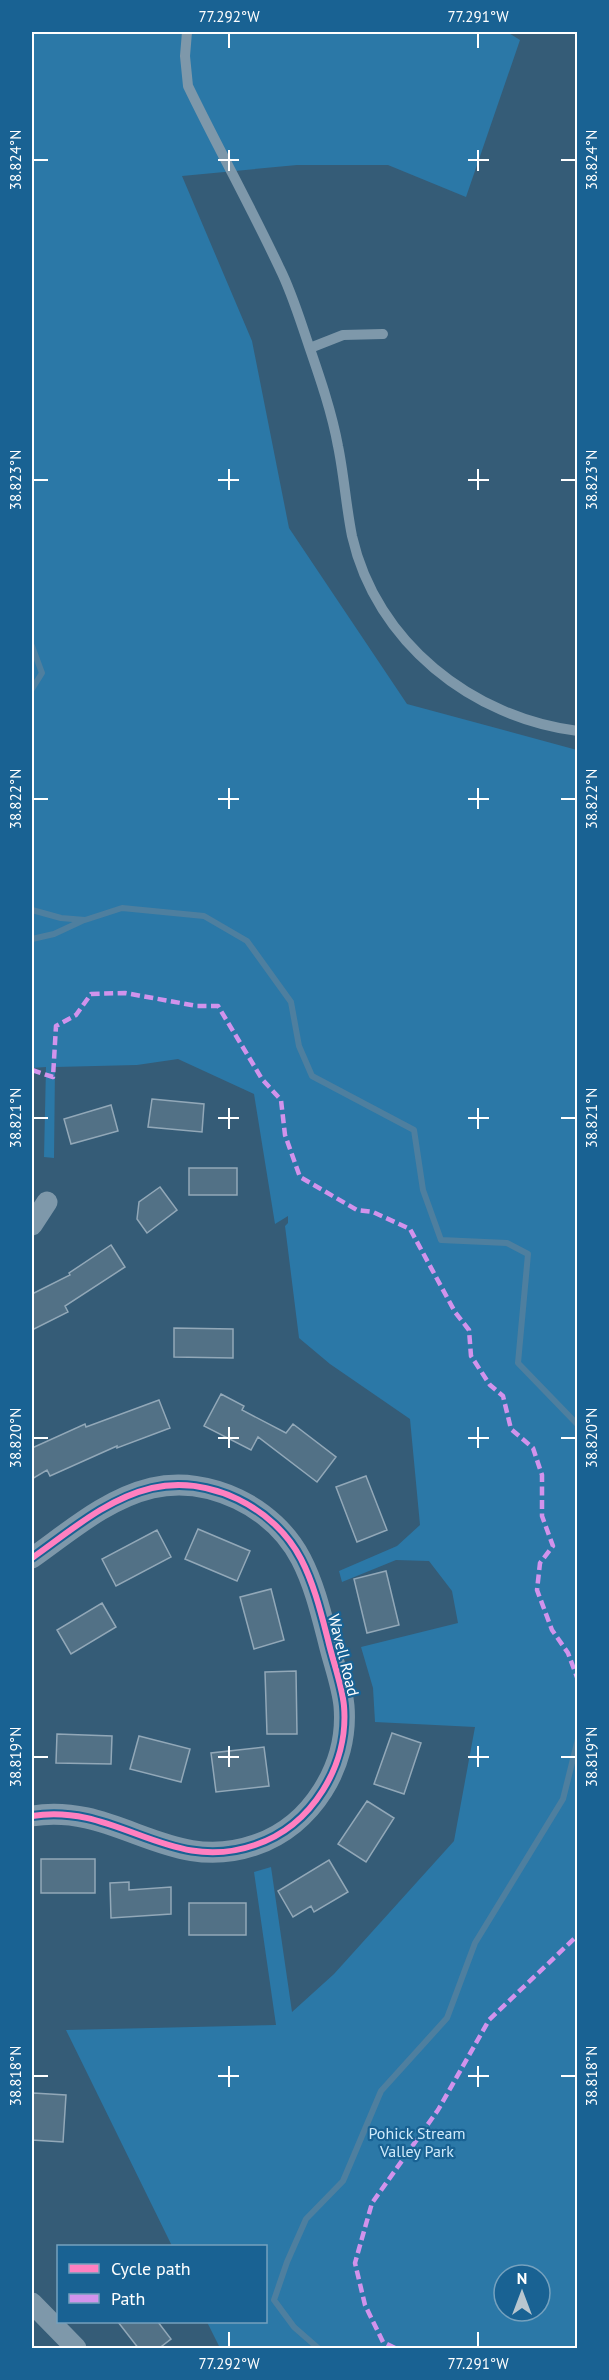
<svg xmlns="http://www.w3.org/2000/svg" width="609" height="2380" viewBox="0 0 609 2380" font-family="'PT Sans',sans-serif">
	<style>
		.green { fill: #2b78a7; fill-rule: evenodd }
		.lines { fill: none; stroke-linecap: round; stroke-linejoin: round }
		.stream { stroke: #4e7f9f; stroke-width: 6 }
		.building { fill: #527186; stroke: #92a8b8; stroke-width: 1.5 }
		.lane { stroke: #7e98aa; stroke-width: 10 }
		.street { stroke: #7e98aa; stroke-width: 21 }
		.quiet { stroke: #d193ec; stroke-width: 4.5; stroke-dasharray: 9 4.5; stroke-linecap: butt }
		.cycleway-casing { stroke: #196293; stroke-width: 10 }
		.cycleway { stroke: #ff80c0; stroke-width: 6 }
		.ticks { fill: none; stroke: #fff; stroke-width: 2 }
		.labels { text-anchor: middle; stroke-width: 4.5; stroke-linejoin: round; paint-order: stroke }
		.street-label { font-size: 16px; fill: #fff; stroke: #196293 }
		.park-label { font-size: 16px; fill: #d0ebfb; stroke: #196293 }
		.neatline { fill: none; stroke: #fff; stroke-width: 2 }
		.ticks-label { font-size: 15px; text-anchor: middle; fill: #fff }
	</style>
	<rect width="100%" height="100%" fill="#355c77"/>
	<!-- green -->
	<path class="green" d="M32,32H507L520,40L466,197L388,165H297L182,176L252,341L289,528L407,704L577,750V2348H220L207,2322H266V2246H172L66,2030L276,2025L254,1872L271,1867L292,2012L334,1974L454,1841L475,1727L375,1722L373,1688L361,1647L458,1623L452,1591L429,1561L396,1560L342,1582L339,1571L397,1546L420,1525L410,1419L330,1364L299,1338L285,1226L288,1223V1216L275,1224L254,1094L178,1059L137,1065L55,1067L54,1158L44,1157L46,1067L32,1068ZM504,2275H540V2311H504Z"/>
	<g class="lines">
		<!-- stream -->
		<path class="stream" d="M32,646L42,673L32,689
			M32,910L61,918L85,920L122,908L204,916L247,941L291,1002L299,1046L312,1076L414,1130L423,1190L441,1240L507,1243L528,1254L518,1363L578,1425
			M32,939L54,934L84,920
			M318,2348L294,2327L274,2300L287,2262L306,2219L343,2181L381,2091L447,2018L475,1943L563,1799L578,1739"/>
	</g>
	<!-- building -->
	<path class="building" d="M152,1099L204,1104L202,1132L148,1127Z
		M111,1105L118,1131L71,1144L64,1119Z
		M189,1168H237V1195H189Z
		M160,1187L177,1210L147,1233L137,1219L139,1202Z
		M111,1245L125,1267L65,1306L68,1312L32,1330V1294L70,1275L69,1273Z
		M174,1328L233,1329V1358L174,1357Z
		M221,1394L244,1406L242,1410L286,1433L293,1424L336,1457L317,1482L258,1437L251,1450L204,1426Z
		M159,1400L170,1428L117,1448V1446L50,1476L47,1470L32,1479V1448L85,1424L86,1427Z
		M366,1476L387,1530L357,1542L336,1487Z
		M198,1529L250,1551L237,1581L185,1559Z
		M157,1530L171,1557L116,1586L102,1559Z
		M386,1571L399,1625L367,1633L354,1579Z
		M271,1589L284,1640L254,1649L240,1597Z
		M102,1603L116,1627L71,1654L57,1630Z
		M296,1671L297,1734H267L265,1672Z
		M392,1733L421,1743L404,1794L374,1784Z
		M57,1734L112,1736L111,1764L56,1763Z
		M139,1736L190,1749L181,1782L130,1769Z
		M264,1747L269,1786L216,1792L211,1753Z
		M367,1801L394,1818L366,1862L338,1844Z
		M41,1859H95V1893H41Z
		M329,1860L348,1892L314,1912L311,1906L293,1917L278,1891Z
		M129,1882V1890L171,1887V1914L111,1918L110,1883Z
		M189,1903H246V1935H189Z
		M33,2093L66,2095L63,2142L32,2140Z
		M118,2322H158L171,2339L158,2349H139Z"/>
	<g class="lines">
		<!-- lane -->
		<path class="lane" d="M187,32L185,56L188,86C218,148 251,207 280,269C292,293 300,320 309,346C320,378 332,413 338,446C344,475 346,506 352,536C376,642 472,718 578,731
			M310,348L343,335L383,334"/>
		<!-- street -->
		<path class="street" d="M32,1225L47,1202
			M32,1558C69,1532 106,1499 152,1488C209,1475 274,1507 301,1559C314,1584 321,1613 328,1640C333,1662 342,1685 344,1706C349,1765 312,1826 255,1845C169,1875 117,1802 32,1816
			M32,2303L76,2348"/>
		<!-- quiet -->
		<path class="quiet" d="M32,1070L53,1077L56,1026L76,1015L91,994L125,993L197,1006H218L262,1079L281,1100L285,1135L300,1177L357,1210L373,1212L410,1229L455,1312L469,1330L471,1356L490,1385L503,1396L511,1429L533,1448L542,1475V1516L553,1546L540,1563L537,1590L552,1630L568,1653L578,1680
			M395,2348L383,2342L365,2305L355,2263L372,2203L438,2110L489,2020L578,1935"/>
		<defs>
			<path id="cycleway" d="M32,1558C69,1532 106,1499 152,1488C209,1475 274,1507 301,1559C314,1584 321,1613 328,1640C333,1662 342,1685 344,1706C349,1765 312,1826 255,1845C169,1875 117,1802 32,1816"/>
		</defs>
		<!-- cycleway casing -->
		<use href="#cycleway" class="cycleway-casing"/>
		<!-- cycleway -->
		<use href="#cycleway" class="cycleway"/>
	</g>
	<!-- ticks -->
	<path class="ticks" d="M229,33V48M478,33V48M229,150V171M478,150V171M33,160H48M218,160H239M468,160H489M561,160H576M229,469V490M478,469V490M33,480H48M218,480H239M468,480H489M561,480H576M229,788V809M478,788V809M33,799H48M218,799H239M468,799H489M561,799H576M229,1108V1129M478,1108V1129M33,1118H48M218,1118H239M468,1118H489M561,1118H576M229,1427V1448M478,1427V1448M33,1438H48M218,1438H239M468,1438H489M561,1438H576M229,1746V1767M478,1746V1767M33,1757H48M218,1757H239M468,1757H489M561,1757H576M229,2066V2087M478,2066V2087M33,2076H48M218,2076H239M468,2076H489M561,2076H576M229,2332V2347M478,2332V2347"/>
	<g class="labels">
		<!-- street labels -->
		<g class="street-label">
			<text transform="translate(344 1655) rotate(76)" y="6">Wavell Road</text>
		</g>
		<!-- park labels -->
		<g class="park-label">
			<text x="417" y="2139">Pohick Stream<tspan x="417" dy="18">Valley Park</tspan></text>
		</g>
	</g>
	<!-- border -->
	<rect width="609" height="2380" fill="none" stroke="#196293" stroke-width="66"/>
	<!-- legend -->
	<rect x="57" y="2245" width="210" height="78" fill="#196293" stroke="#75a1be" stroke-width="1.5"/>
	<rect x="69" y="2264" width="30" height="9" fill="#ff80c0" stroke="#75a1be" stroke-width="1.5"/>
	<text x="111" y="2275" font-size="18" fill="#ffffff">Cycle path</text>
	<rect x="69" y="2294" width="30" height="9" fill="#d193ec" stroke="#75a1be" stroke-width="1.5"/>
	<text x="111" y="2305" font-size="18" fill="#ffffff">Path</text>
	<!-- north arrow -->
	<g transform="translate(522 2293)"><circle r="28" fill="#196293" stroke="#75a1be" stroke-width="1.5"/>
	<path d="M0-4.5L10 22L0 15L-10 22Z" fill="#b8c6cf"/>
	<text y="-9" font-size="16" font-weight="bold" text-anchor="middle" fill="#ffffff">N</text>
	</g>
	<rect x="33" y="33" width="543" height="2314" class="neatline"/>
	<g class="ticks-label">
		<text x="229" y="22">77.292°W</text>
		<text x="478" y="22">77.291°W</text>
		<text transform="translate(16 160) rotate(-90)" y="5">38.824°N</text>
		<text transform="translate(592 160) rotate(-90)" y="5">38.824°N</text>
		<text transform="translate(16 480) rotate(-90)" y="5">38.823°N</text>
		<text transform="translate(592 480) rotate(-90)" y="5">38.823°N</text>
		<text transform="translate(16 799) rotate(-90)" y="5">38.822°N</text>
		<text transform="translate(592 799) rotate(-90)" y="5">38.822°N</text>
		<text transform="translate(16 1118) rotate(-90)" y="5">38.821°N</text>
		<text transform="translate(592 1118) rotate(-90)" y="5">38.821°N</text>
		<text transform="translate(16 1438) rotate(-90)" y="5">38.820°N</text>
		<text transform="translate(592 1438) rotate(-90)" y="5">38.820°N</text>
		<text transform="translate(16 1757) rotate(-90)" y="5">38.819°N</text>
		<text transform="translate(592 1757) rotate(-90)" y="5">38.819°N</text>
		<text transform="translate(16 2076) rotate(-90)" y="5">38.818°N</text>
		<text transform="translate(592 2076) rotate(-90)" y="5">38.818°N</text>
		<text x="229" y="2369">77.292°W</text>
		<text x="478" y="2369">77.291°W</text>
	</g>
</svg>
